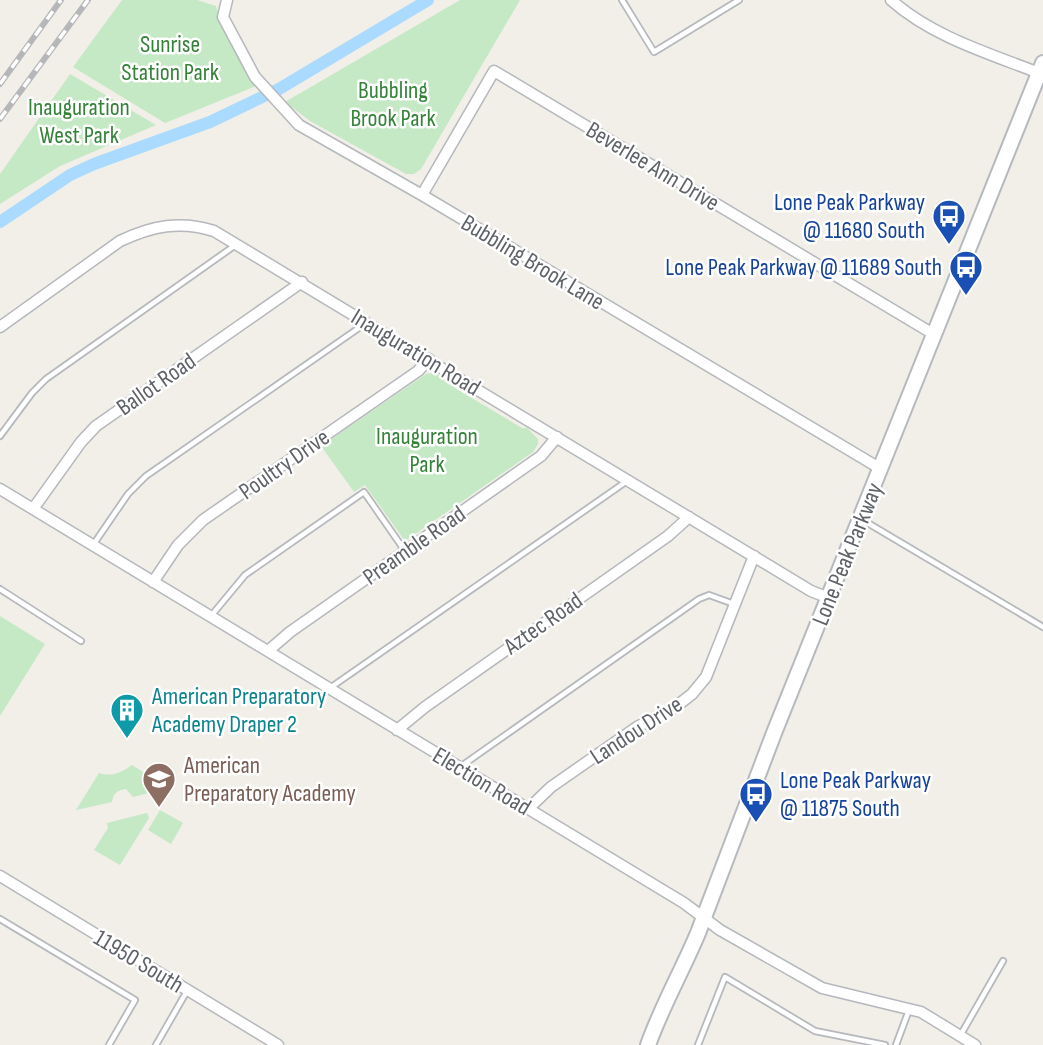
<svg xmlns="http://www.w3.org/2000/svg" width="1043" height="1045" viewBox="0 0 1043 1045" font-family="'Sofia Sans Condensed',sans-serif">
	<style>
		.green { fill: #c5e8c5 }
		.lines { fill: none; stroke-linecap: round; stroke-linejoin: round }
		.canal { stroke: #aadaff; stroke-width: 12 }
		.service-casing { stroke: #b5b8bc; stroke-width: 8 }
		.minor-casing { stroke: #b5b8bc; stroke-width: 13 }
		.secondary-casing { stroke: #b6babf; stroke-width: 18 }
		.service { stroke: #fff; stroke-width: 4.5 }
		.minor { stroke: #fff; stroke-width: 10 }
		.secondary { stroke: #fff; stroke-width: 14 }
		.rail-casing { stroke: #b6b7b8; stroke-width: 6 }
		.rail { stroke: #fff; stroke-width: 3.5; stroke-dasharray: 10; stroke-linecap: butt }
		.labels { text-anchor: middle; stroke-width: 5; stroke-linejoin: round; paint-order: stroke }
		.park-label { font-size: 24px; fill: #348238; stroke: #fff }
		.street-label { font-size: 24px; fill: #5f6368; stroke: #fff }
		.transit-label { font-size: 24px; fill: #164399; stroke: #fff; text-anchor: end }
		.culture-label { font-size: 24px; fill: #0d838f; stroke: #fff; text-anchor: start }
		.education-label { font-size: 24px; fill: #785e54; stroke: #fff; text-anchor: start }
	</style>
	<rect width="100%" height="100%" fill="#f1efe8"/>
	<!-- green -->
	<path class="green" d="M122,0H197L216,6L220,22L256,86L165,123L73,67Z
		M460,0H520L421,169L414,174H406L310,121L285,102Z
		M70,74L156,125L60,166L0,204V174Z
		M432,373L440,375L445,382L522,428H527L538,439V444L533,452L405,541L365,485L354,492L321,446L426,374Z
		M0,616L45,644L0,716Z
		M132,765L168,788L133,797L126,789C118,790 113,793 112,802L76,810L99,773C112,777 121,773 132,765Z
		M160,810L183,823L171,844L148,830Z
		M147,813L149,818L120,865L94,850L108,828L107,823Z"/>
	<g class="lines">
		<!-- canal -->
		<path class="canal" d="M0,222L70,175L94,164L210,122L279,89L428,0"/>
		<defs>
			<path id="service" d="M622,0L654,52L739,0
				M0,436L32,393L46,379L237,244
				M861,519L1043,627
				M93,545L128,494L146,476L366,323
				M0,589L81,641
				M211,616L245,575L364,492L405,551
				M330,688L627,481
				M460,767L699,599L709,595L734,604
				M0,919L135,1000L109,1045
				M960,1036L1003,961
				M156,1045L187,991
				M698,1045L725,977L815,1031L885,1045
				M896,1045L909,1010"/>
			<path id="minor" d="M227,0L223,17L255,77L299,125L422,195L881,469
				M891,0C933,37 988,53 1039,73
				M422,195L494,71L935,335
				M0,327L120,241C152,226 180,220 214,231L811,591L829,598
				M0,489L684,903L720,930L822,988L921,1012L975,1045
				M33,509L81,442L96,426L302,282
				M153,582L178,545L203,520L418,371L429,359
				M268,651L290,632L541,456L557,437
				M397,730L425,707L668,536L689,517
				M528,809L551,787L637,727L674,708L692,694L706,677L754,556
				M0,876L278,1045"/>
			<path id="secondary" d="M648,1045C662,1006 682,971 698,933L774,733L1043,63"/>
		</defs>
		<!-- service casing -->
		<use href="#service" class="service-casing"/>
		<!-- minor casing -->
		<use href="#minor" class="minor-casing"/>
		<!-- secondary casing -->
		<use href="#secondary" class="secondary-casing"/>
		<!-- service -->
		<use href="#service" class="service"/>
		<!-- minor -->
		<use href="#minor" class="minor"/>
		<!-- secondary -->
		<use href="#secondary" class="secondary"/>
		<defs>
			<path id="rail" d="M0,84L61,0
				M0,119L88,0"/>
		</defs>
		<!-- rail casing -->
		<use href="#rail" class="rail-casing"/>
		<!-- rail -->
		<use href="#rail" class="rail"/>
	</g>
	<!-- icons -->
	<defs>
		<symbol id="bus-pin" viewBox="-11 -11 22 30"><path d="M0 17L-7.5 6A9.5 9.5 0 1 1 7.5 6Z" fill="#1a4fb4" stroke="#fff"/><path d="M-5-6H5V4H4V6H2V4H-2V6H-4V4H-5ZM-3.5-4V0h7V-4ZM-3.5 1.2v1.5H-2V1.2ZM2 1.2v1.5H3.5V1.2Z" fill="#fff"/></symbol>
		<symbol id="building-pin" viewBox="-11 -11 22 30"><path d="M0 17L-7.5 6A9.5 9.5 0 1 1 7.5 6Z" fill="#0f9aa8" stroke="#fff"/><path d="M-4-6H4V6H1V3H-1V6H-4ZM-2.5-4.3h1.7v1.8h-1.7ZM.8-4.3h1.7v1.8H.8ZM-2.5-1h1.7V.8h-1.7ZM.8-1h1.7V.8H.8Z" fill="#fff"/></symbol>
		<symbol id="school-pin" viewBox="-11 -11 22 30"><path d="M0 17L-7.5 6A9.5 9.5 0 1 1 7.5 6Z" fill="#8d6e63" stroke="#fff"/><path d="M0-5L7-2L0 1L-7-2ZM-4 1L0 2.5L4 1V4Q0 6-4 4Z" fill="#fff"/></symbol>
	</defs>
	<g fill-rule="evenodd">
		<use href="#bus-pin" x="930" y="197" width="38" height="52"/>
		<use href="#bus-pin" x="947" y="248" width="38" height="52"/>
		<use href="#building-pin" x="108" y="691" width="38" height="52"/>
		<use href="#school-pin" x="140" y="760" width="38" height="52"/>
		<use href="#bus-pin" x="737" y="775" width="38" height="52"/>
	</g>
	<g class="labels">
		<!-- park labels -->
		<g class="park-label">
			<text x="170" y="52">Sunrise<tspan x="170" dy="28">Station Park</tspan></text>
			<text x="393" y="98">Bubbling<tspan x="393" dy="28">Brook Park</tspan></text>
			<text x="79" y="115">Inauguration<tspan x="79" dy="28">West Park</tspan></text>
			<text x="427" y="444">Inauguration<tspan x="427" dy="28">Park</tspan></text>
		</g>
		<!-- street labels -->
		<g class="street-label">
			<text transform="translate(653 166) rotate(31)" y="8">Beverlee Ann Drive</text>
			<text transform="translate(533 262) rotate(31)" y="8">Bubbling Brook Lane</text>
			<text transform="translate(416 352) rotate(31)" y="8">Inauguration Road</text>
			<text transform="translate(156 384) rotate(-35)" y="8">Ballot Road</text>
			<text transform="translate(284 464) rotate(-35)" y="8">Poultry Drive</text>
			<text transform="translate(414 545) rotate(-35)" y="8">Preamble Road</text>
			<text transform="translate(847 554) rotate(-68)" y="8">Lone Peak Parkway</text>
			<text transform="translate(543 623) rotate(-35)" y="8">Aztec Road</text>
			<text transform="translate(636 730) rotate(-33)" y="8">Landou Drive</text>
			<text transform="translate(482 781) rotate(31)" y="8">Election Road</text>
			<text transform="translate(139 961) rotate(31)" y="8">11950 South</text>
		</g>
		<!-- transit labels -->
		<g class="transit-label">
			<text x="925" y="210">Lone Peak Parkway<tspan x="925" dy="28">@ 11680 South</tspan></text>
			<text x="942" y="275">Lone Peak Parkway @ 11689 South</text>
			<text x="780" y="788" text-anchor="start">Lone Peak Parkway<tspan x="780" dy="28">@ 11875 South</tspan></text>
		</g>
		<!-- culture labels -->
		<g class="culture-label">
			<text x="152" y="704">American Preparatory<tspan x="152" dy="28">Academy Draper 2</tspan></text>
		</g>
		<!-- education labels -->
		<g class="education-label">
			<text x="184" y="773">American<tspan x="184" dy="28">Preparatory Academy</tspan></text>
		</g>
	</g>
</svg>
